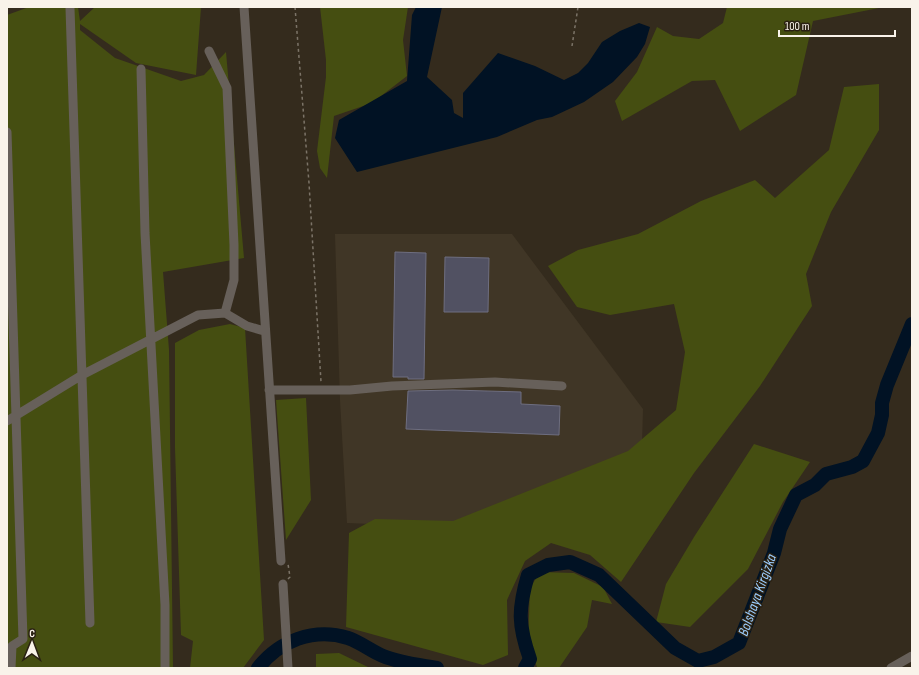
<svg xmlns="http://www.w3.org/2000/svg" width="919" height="675" viewBox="0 0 919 675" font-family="'Sofia Sans Condensed',sans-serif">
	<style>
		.industrial { fill: #403626 }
		.green { fill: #454e11 }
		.water { fill: #011224 }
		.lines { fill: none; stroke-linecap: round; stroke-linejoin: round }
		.river { stroke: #011224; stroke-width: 14 }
		.building { fill: #515162; stroke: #6e6e80 }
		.path { stroke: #7c7468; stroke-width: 1.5; stroke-dasharray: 3 3; stroke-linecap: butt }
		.minor { stroke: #67605a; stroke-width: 9 }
		.labels { text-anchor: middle; stroke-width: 3; stroke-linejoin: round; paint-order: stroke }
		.water-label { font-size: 15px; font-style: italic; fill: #9bcdfe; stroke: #2a2113 }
	</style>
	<rect width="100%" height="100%" fill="#342b1d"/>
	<!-- industrial -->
	<path class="industrial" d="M335,234H512L643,409L641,478L449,527L347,523L340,400Z"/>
	<!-- green -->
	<path class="green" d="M29,7H78L80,21L95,7H201L196,75L136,63L80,24V30L115,58L181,81L204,75L226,52L244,258L163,272L169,350L173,668H7V15Z
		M320,7H408L403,40L407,76L372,103L334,116L327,178L320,168L317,151L326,77V60Z
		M727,7L879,8L813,21L796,95L740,131L715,80L692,81L622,121L615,101L637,72L657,27L673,36L699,39L723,23Z
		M879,84V130L831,212L806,274L812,306L760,386L694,473L621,582L590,555L551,543L525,561L507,600L508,655L483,665L346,627L349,533L375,519L453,521L628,451L676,410L685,352L674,304L610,315L577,307L548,266L578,250L638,234L701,201L755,180L775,198L829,150L844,87Z
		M230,324L245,328L264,640L243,668H190L193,641L181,635L175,448V343L199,330Z
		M306,398L311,500L286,540L276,400Z
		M754,444L810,462L783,502L748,569L690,627L656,622L666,584L694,537Z
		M540,572L574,573L603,587L612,604L592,600L587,627L559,668H536L537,667L528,642L530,588Z
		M339,653L370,668H316V654Z"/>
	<!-- water -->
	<path class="water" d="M416,7H442L427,77L452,100L454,113L463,118V93L498,53L535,66L564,80L578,73L588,63L602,42L620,31L639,23L650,27L645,44L637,57L613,82L584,102L552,117L537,120L497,137L357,172L335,138L339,120L407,81L412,15Z"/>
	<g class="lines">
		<!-- river -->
		<path class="river" d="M258,668C279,641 314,627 348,638C360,642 371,651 383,656C400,663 420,665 437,668
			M525,668L530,659C518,625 518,609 528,575L548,565L570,562L599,575L675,648L698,661L714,657L739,643L774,553L780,529L796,495L815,485L826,474L852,467L863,461L878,433L882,415V403L887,385L912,324"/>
	</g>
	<!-- building -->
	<path class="building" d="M395,252L426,253L424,379H408V377H393Z
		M445,257L489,258L488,312H444Z
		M453,390L521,392V404L560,406L559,435L406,429L408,391Z"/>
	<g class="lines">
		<!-- path -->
		<path class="path" d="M295,7L309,183L321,382
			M572,46L578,7
			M288,579L290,577L288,564"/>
		<!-- minor -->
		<path class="minor" d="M244,7L281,561
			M70,8L90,623
			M209,51L227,88L234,245V280L225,313
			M141,69L145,233L165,605V668
			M7,132L23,639L12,646L11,668
			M269,390H350L392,386L495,382L562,386
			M7,421L82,375L198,315L225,313L247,326L264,331
			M283,584L288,668
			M891,668L912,656"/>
	</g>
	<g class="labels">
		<!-- water labels -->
		<g class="water-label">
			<text transform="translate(757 595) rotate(-70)" y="5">Bolshaya Kirgizka</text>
		</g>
	</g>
	<!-- border -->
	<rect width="919" height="675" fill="none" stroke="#f9f3ea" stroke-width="16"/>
	<!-- north arrow -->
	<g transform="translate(32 643) rotate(1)" stroke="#2a2113" stroke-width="3" paint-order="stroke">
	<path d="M0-3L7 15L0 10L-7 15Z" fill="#f9f3ea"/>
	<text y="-6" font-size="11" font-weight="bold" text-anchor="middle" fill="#f9f3ea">С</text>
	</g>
	<!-- scale -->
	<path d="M779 30v6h116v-6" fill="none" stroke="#f9f3ea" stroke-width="2"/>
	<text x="785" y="30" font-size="12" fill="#f9f3ea" stroke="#2a2113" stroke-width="3" paint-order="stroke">100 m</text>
</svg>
